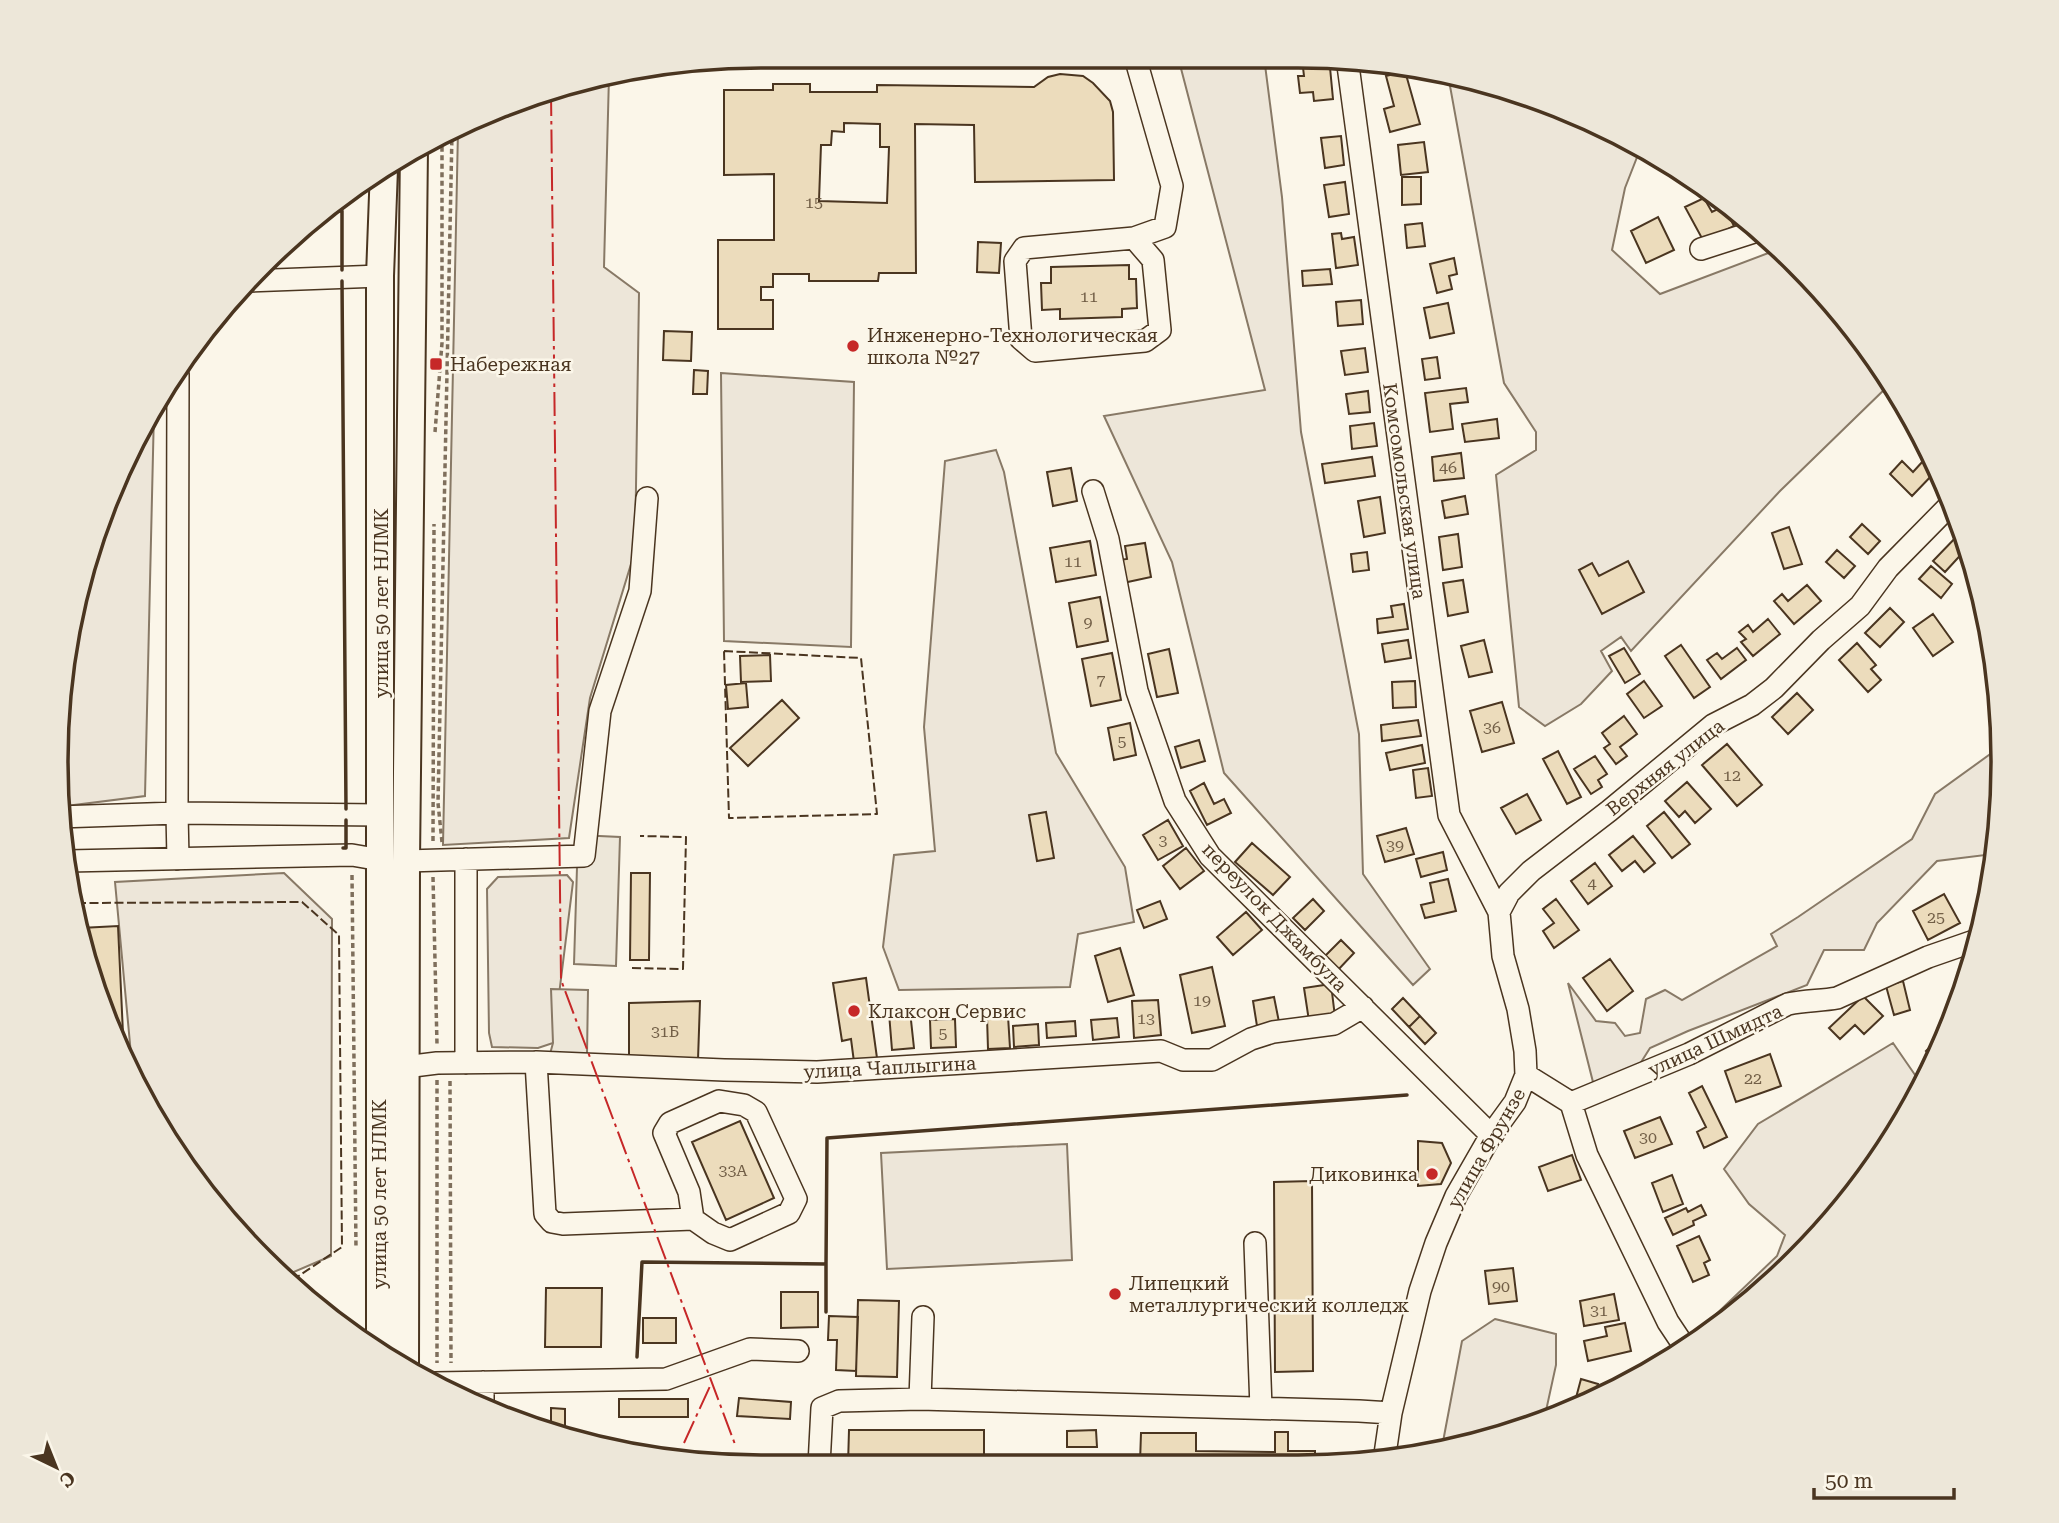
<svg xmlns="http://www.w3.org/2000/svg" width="2059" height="1523" viewBox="0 0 2059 1523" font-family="'Roboto Serif',serif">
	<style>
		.green { fill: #ede6d9; stroke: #887966; stroke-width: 2 }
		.parking { fill: #ede7d9; stroke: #887966; stroke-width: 2 }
		.building { fill: #ecdcbc; stroke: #4a3520; stroke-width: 2; fill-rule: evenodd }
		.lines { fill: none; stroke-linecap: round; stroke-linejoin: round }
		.minor-casing { stroke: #4a3520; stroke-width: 24 }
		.major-casing { stroke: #4a3520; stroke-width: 30 }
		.path { stroke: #7f6f5c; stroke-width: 3.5; stroke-dasharray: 5 3.5; stroke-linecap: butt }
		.minor { stroke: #fbf6e9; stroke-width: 21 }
		.major { stroke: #fbf6e9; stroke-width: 26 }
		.fence { stroke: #4a3520; stroke-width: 2; stroke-dasharray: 9 3.5; stroke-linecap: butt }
		.wall { stroke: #4a3520; stroke-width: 3.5 }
		.power { stroke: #c62828; stroke-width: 2; stroke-dasharray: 24 5 3.5 5; stroke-linecap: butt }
		.poi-dot { fill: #c62828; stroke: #fbf6e9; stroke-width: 2.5 }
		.labels { text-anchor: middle; stroke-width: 5; stroke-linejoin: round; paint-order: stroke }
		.number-label { font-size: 16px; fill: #725f47 }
		.poi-label { font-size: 19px; fill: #4a3520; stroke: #fbf6e9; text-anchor: start }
		.street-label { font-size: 19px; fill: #4a3520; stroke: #fbf6e9 }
		.rim { fill: none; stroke: #4a3520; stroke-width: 3.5 }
	</style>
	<rect width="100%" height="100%" fill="#fbf6e9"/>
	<!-- green -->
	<path class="green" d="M1178,57H1264L1282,197L1301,432L1359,734L1363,874L1430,969L1413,985L1224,773L1172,562L1104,416L1265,390Z
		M1448,75L1480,80L1609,129L1641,147L1625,188L1612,250L1660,294L1779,249L1796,262L1857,332L1890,384L1780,491L1631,651L1621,637L1601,651L1612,671L1581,704L1545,726L1519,707L1496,475L1536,450V432L1504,383Z
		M609,76L604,267L639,293L635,551L590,698L569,838L443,845L458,130L579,80Z
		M721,373L854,382L851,647L724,641Z
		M154,411L145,796L58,807L69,624L129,449Z
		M996,450L1004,472L1056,753L1125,867L1134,922L1078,934L1070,987L899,990L883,947L894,855L935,851L924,727L945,461Z
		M2000,747L1997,854L1994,867L1985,855L1937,861L1877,923L1864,950H1824L1807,985L1688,1031L1650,1048L1638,1067L1594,1086L1568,983L1596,1021L1615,1023L1625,1036L1640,1033L1646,999L1665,990L1682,1000L1777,946L1771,934L1798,917L1912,839L1935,794Z
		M284,873L332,919L331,1256L282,1277L202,1191L150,1114L133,1076L115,882Z
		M567,875L573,882L553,1043L538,1048L492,1047L489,1033L487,889L498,877Z
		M1893,1043L1922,1085L1908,1115L1828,1227L1727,1321L1714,1329L1707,1323L1777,1256L1785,1235L1749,1204L1724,1169L1758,1124Z
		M1067,1144L1072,1260L887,1269L881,1153Z
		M1495,1319L1556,1334V1365L1544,1420L1442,1447L1462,1341Z"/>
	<!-- parking -->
	<path class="parking" d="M578,835L620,837L616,966L574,964Z
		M551,989L588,990L587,1055L550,1054L553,1043Z"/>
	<!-- building -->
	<path class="building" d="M1329,57L1333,99L1314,101L1313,92L1300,93L1298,76H1304L1302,59Z
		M1405,71L1420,124L1390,132L1384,109L1394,106L1386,76Z
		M1060,74L1083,76L1093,83L1110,101L1113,112L1114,180L975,182L974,125L915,124L916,273H879L878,281H809V274H773V287H761V300H773V329H718V240H774V174L724,175V90H773V84H810V92H877V85L1034,87L1048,77ZM844,123L880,124V147H889L887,203L819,201L821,145H831L832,131L844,132Z
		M1341,136L1344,165L1325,168L1321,138Z
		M1424,142L1428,172L1401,175L1398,145Z
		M1402,177H1421V204L1402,205Z
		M1345,182L1349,214L1329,217L1324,185Z
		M1704,198L1712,212L1724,206L1734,226L1704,242L1685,207Z
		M1658,217L1674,250L1646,263L1631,231Z
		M1422,223L1425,246L1407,248L1405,225Z
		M1341,233L1342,239L1354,237L1358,265L1336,268L1332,234Z
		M978,242L1001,243L999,273L977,272Z
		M1454,258L1457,274L1449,276L1452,289L1437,293L1430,264Z
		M1129,265V279H1136L1137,308L1122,309V317L1060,319V309L1042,310L1041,283H1051V267Z
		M1330,269L1332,284L1303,286L1302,271Z
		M1361,300L1363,324L1338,326L1336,302Z
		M1448,303L1454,333L1430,338L1424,308Z
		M664,331L692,332L691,361L663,360Z
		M1365,348L1368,372L1345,375L1341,351Z
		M1437,357L1440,378L1425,380L1422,359Z
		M694,370L708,371L707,394H693Z
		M1466,388L1468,402L1450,404L1453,429L1430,432L1425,393Z
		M1368,391L1370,412L1349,414L1346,394Z
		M1497,419L1499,438L1465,442L1462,424Z
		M1374,423L1377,446L1352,449L1350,426Z
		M1461,453L1464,478L1434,481L1432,457Z
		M1372,457L1375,476L1325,483L1322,464Z
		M1924,460L1936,471L1912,496L1890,474L1902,461L1913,472Z
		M1071,468L1077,501L1053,506L1047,472Z
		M1465,496L1468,514L1445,518L1442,501Z
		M1380,497L1385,533L1364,537L1358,501Z
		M1862,524L1880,541L1868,554L1850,537Z
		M1789,527L1802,564L1784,569L1772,533Z
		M1960,533L1967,548L1945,572L1933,561Z
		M1458,534L1462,567L1443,570L1439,537Z
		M1090,541L1096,575L1056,582L1050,548Z
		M1145,543L1151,577L1123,583L1119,560L1127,559L1125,546Z
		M1837,550L1855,566L1844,578L1826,562Z
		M1367,552L1369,570L1353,572L1351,554Z
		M1628,561L1644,592L1602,614L1579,570L1592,563L1599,576Z
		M1931,566L1952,584L1941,598L1919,579Z
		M1463,580L1468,612L1448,616L1443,583Z
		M1807,585L1821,601L1794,624L1774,601L1782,594L1788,601Z
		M1100,597L1108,641L1077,647L1069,603Z
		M1404,604L1408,629L1378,633L1377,619L1393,617L1391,606Z
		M1890,608L1904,622L1880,647L1865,633Z
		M1933,614L1953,642L1933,656L1913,628Z
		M1768,619L1780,634L1753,656L1741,642L1746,639L1739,632L1748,625L1753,632Z
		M1408,640L1411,658L1385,662L1382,644Z
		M1484,640L1492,672L1469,677L1461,646Z
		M1857,643L1876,665L1871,669L1881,680L1868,692L1839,660Z
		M1681,645L1710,687L1694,698L1665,656Z
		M1624,648L1640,674L1625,683L1609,656Z
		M1737,648L1746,660L1721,679L1707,660L1717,653L1722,659Z
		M1169,649L1178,693L1157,697L1148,654Z
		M1112,653L1121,700L1091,706L1082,659Z
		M770,655L771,681L741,682L740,656Z
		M1415,681L1416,707L1393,708L1392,682Z
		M1644,681L1662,706L1644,718L1627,694Z
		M746,683L748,707L728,709L726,685Z
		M1797,693L1813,710L1788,734L1772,717Z
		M782,700L799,718L748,766L730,748Z
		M1502,702L1514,743L1482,752L1470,711Z
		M1624,716L1637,734L1620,747L1627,756L1616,764L1604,748L1610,744L1602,733Z
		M1418,720L1421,736L1382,741L1381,725Z
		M1130,723L1136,755L1114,760L1108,728Z
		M1199,740L1205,761L1181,768L1175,747Z
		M1727,744L1762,785L1737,806L1702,765Z
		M1422,745L1425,763L1390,770L1386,753Z
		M1558,751L1581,797L1567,804L1543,759Z
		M1595,756L1607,774L1598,780L1602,787L1591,794L1574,769Z
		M1428,768L1432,796L1416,798L1413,770Z
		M1687,782L1711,809L1695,823L1685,811L1679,817L1665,801Z
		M1204,783L1214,804L1224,799L1231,813L1207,825L1190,791Z
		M1527,794L1541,820L1516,834L1501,808Z
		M1046,812L1054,858L1037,861L1029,815Z
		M1664,812L1690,844L1672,858L1647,826Z
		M1168,820L1183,846L1158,860L1143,835Z
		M1406,828L1414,854L1385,862L1377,836Z
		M1633,836L1655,863L1644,872L1635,861L1622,871L1609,855Z
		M1252,843L1290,877L1273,895L1235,862Z
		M1186,848L1204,871L1180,889L1163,866Z
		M1443,852L1447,870L1421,877L1416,859Z
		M1595,863L1612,886L1588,904L1571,881Z
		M631,873H650L649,960H630Z
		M1448,879L1456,911L1425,918L1421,905L1434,902L1430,883Z
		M1944,894L1960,923L1928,940L1913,911Z
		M1313,899L1324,911L1305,930L1293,918Z
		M1556,899L1579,930L1554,948L1543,931L1554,923L1543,909Z
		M1160,901L1167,919L1144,928L1137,910Z
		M1246,912L1262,930L1233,955L1217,937Z
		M118,926L124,1055L94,989L81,928Z
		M1341,940L1354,953L1337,971L1324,957Z
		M1120,948L1134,995L1108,1002L1095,956Z
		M1610,959L1633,991L1607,1011L1583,978Z
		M1212,967L1225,1026L1192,1033L1180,975Z
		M866,978L877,1058L854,1062L851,1039L842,1041L833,983Z
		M1903,981L1910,1010L1894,1015L1886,986Z
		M1331,984L1335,1017L1309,1021L1304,988Z
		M1863,996L1883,1016L1864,1034L1855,1025L1840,1039L1829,1028Z
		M1274,997L1279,1022L1257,1026L1253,1001Z
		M1403,998L1420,1016L1409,1027L1392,1009Z
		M1158,1000L1161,1035L1134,1038L1132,1001Z
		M700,1001L698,1060L629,1058V1003Z
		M910,1011L914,1048L892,1050L889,1013Z
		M1008,1016L1010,1048L988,1049L987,1017Z
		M1420,1016L1436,1033L1425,1044L1409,1027Z
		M1117,1018L1119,1037L1093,1040L1091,1020Z
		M955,1019L956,1047L931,1048L930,1020Z
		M1075,1021L1076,1036L1047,1038L1046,1023Z
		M1038,1024L1039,1045L1014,1047L1013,1026Z
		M1946,1031L1934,1059L1926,1051Z
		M1770,1054L1781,1086L1736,1102L1725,1071Z
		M1702,1086L1727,1137L1704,1148L1697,1132L1706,1127L1689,1093Z
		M1660,1117L1672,1144L1635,1158L1624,1131Z
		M740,1121L774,1198L726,1220L692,1142Z
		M1418,1141L1442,1143L1451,1163L1441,1184L1418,1186Z
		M1572,1155L1581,1180L1548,1191L1539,1167Z
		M1672,1175L1683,1204L1663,1212L1652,1183Z
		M1312,1181L1313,1371L1275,1372L1274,1182Z
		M1701,1205L1706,1215L1693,1221L1694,1225L1673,1235L1665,1218L1686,1208L1688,1212Z
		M1699,1236L1710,1260L1704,1263L1709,1275L1693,1282L1677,1246Z
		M1513,1268L1517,1301L1489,1304L1485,1271Z
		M546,1288H602L601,1347H545Z
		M781,1292H818V1327L781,1328Z
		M1614,1294L1619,1320L1584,1326L1580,1301Z
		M858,1300L899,1301L897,1377L856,1376Z
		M829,1316L858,1317L856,1371L836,1370L837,1340H828Z
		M643,1318H676V1343H643Z
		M1625,1323L1631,1351L1588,1361L1584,1341L1607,1336L1605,1327Z
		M1581,1379L1598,1384L1594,1398L1574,1409H1573Z
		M739,1398L791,1402L790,1419L737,1416Z
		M619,1399H688V1417H619Z
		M551,1408L565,1409V1437L535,1425H551Z
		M849,1430H984V1464L848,1465Z
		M1096,1430L1097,1447H1067V1431Z
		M1275,1432H1288V1451H1315V1461L1140,1463L1141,1433H1196V1451L1275,1452Z"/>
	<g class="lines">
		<defs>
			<path id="minor" d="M1347,58L1449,815L1499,912L1503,956L1518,1009L1525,1051L1526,1075L1515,1102L1491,1135L1456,1196L1436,1243L1420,1291L1391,1413L1384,1461
				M1134,238L1153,260L1160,330L1145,341L1035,351L1021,339L1015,261L1024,248L1134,238L1165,227L1172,186L1135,57
				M1701,249L1757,231
				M247,281L380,276
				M178,375L177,813L381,815
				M1093,491L1108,539L1137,691L1175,801L1210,856L1491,1135
				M59,817L177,813L178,859
				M68,861L352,855L381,860
				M406,861L584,856L600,711L640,591L647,498
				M1499,912L1509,893L1531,871L1609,811L1713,725L1752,705L1774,688L1821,640L1860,606L1888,568L1951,504
				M536,1062L545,1214L552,1222L563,1224L693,1219L713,1233L730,1240L789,1213L796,1199L756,1112L744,1105L719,1101L670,1123L664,1133L689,1192L693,1219
				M466,1063V859
				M405,1067L437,1063L536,1062L724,1070L817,1072L1161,1051L1183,1060H1212L1251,1039L1273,1032L1334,1024L1363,1007
				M1526,1075L1571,1103L1587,1155L1668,1322L1684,1346
				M1571,1103L1689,1054L1788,1004C1805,1000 1821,1001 1837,998L1928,957L1977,940
				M1255,1243L1261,1408
				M435,1383L666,1379L750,1349L798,1351
				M920,1399L1359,1411L1391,1413
				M483,1403V1382
				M819,1465L822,1408L839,1401L920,1399L923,1317"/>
			<path id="major" d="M380,1352V276L384,168
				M405,1370L406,861L414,148"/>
		</defs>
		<!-- minor casing -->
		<use href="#minor" class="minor-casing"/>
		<!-- major casing -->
		<use href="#major" class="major-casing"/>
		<!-- path -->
		<path class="path" d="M435,432L442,343V137
			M433,841L434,524
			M442,842L438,803L452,133
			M352,875L356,1249
			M433,877L437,1044
			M437,1080V1363
			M450,1081L451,1363"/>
		<!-- minor -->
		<use href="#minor" class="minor"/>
		<!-- major -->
		<use href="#major" class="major"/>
		<!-- fence -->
		<path class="fence" d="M724,651L861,658L877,814L729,818Z
			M77,903L302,902L339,935L342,1247L288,1283
			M632,968L683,969L686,837L640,836"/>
		<!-- wall -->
		<path class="wall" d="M325,211H342V270
			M342,281L346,809
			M343,848H346V820
			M826,1264V1312
			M637,1357L642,1262L826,1264L827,1138L1407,1095"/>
		<!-- power -->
		<path class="power" d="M551,92L561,980L736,1447
			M684,1443L711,1384"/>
	</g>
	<!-- markers -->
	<g class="poi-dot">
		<circle cx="853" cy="346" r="7"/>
		<rect x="429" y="357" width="14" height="14" rx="3.5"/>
		<circle cx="854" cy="1011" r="7"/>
		<circle cx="1432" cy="1174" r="7"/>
		<circle cx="1115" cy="1294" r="7"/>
	</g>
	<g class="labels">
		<!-- number labels -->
		<g class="number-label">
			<text x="814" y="208">15</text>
			<text x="1089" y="302">11</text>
			<text x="1448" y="473">46</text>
			<text x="1073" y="567">11</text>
			<text x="1088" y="628">9</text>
			<text x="1101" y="685">7</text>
			<text x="1492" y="733">36</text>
			<text x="1122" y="747">5</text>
			<text x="1732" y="781">12</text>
			<text x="1163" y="846">3</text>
			<text x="1395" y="851">39</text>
			<text x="1592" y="889">4</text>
			<text x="1936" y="923">25</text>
			<text x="1202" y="1006">19</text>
			<text x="1146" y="1024">13</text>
			<text x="665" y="1037">31Б</text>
			<text x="943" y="1039">5</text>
			<text x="1753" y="1084">22</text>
			<text x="1648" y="1143">30</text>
			<text x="733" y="1176">33А</text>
			<text x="1501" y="1292">90</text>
			<text x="1599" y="1316">31</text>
		</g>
		<!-- poi labels -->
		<g class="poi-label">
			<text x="867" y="342">Инженерно-Технологическая<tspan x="867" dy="22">школа №27</tspan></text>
			<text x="450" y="371">Набережная</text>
			<text x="868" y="1018">Клаксон Сервис</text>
			<text x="1418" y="1181" text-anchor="end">Диковинка</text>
			<text x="1129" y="1290">Липецкий<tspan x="1129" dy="22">металлургический колледж</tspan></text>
		</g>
		<!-- street labels -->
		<g class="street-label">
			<text transform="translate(1405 491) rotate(82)" y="7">Комсомольская улица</text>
			<text transform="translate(381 603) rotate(-90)" y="7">улица 50 лет НЛМК</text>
			<text transform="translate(1665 767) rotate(-38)" y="7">Верхняя улица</text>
			<text transform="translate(1275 917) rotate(46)" y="7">переулок Джамбула</text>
			<text transform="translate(1715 1040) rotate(-25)" y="7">улица Шмидта</text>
			<text transform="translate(890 1067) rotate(-3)" y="7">улица Чаплыгина</text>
			<text transform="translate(1486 1148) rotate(-60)" y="7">улица Фрунзе</text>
			<text transform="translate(379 1194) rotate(-90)" y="7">улица 50 лет НЛМК</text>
		</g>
	</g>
	<!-- crop -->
	<path d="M0 0H2059V1523H0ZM761 68H1298A693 693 0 0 1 1991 761V762A693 693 0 0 1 1298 1455H761A693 693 0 0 1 68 762V761A693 693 0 0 1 761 68Z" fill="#ede7d9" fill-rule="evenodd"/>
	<path class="rim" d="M761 68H1298A693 693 0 0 1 1991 761V762A693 693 0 0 1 1298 1455H761A693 693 0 0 1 68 762V761A693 693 0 0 1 761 68Z"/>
	<!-- north arrow -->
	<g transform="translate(56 1467) rotate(137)" stroke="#fbf6e9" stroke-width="5" paint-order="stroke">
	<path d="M0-5L12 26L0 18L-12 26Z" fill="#4a3520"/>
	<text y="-10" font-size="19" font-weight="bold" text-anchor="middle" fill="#4a3520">С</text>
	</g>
	<!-- scale -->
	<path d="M1814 1488v10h140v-10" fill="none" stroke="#4a3520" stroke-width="3.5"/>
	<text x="1825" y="1488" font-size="21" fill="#4a3520" stroke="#fbf6e9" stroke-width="5" paint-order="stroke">50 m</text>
</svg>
